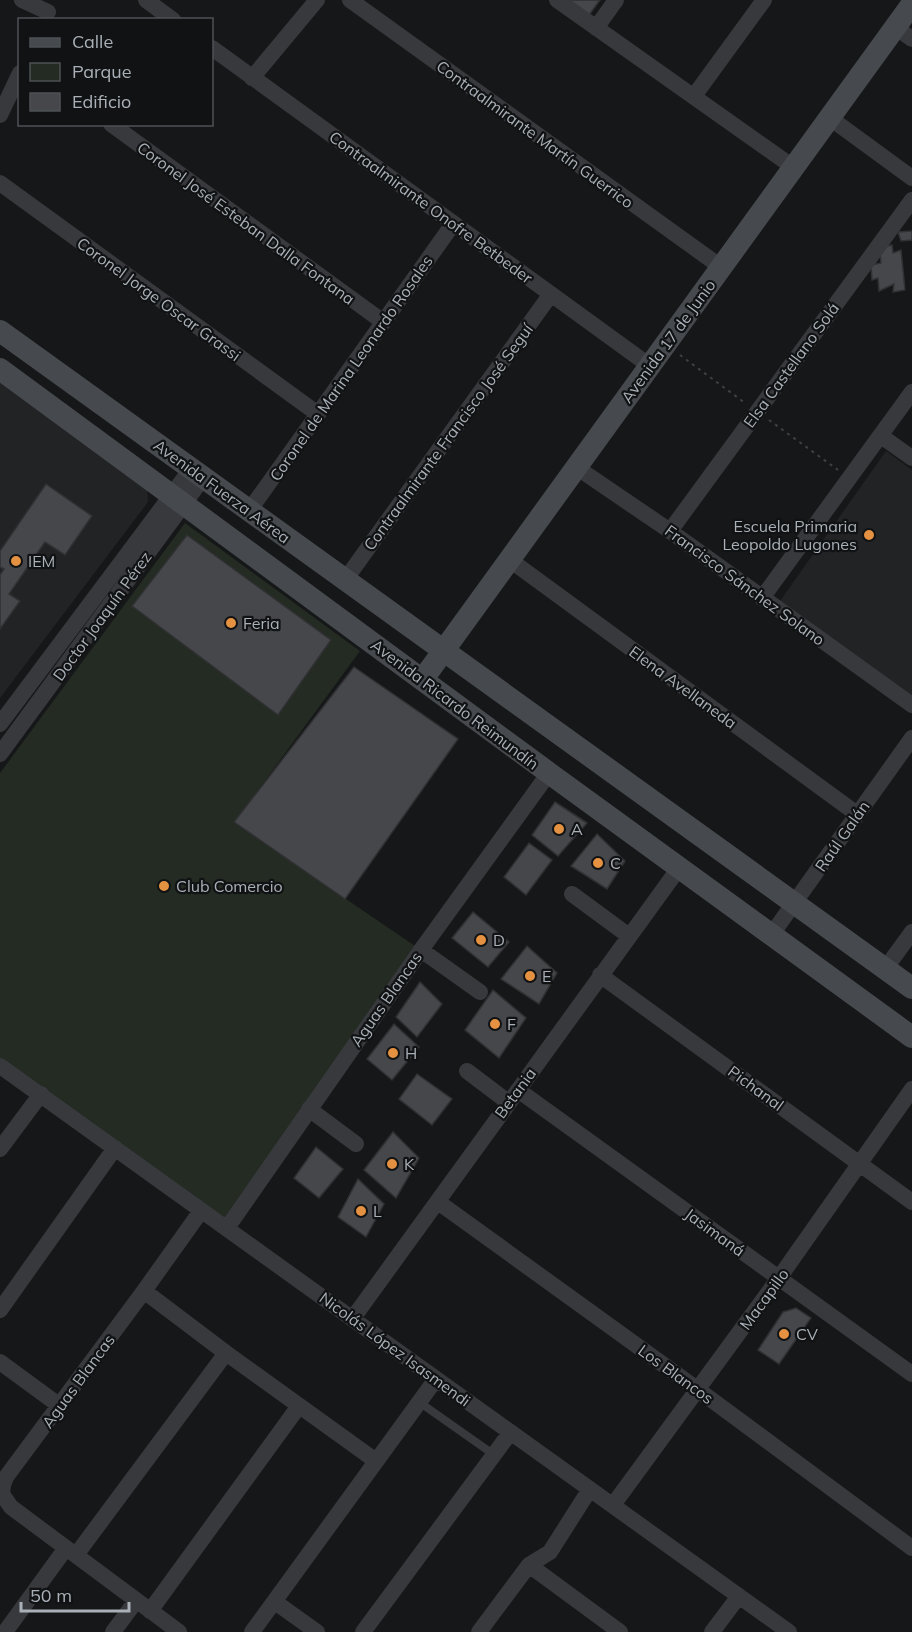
<svg xmlns="http://www.w3.org/2000/svg" width="912" height="1632" viewBox="0 0 912 1632" font-family="Mulish,sans-serif">
	<style>
		.built { fill: #222325 }
		.green { fill: #232b23 }
		.building { fill: #45474b; stroke: #313134; stroke-width: 1.5 }
		.lines { fill: none; stroke-linecap: round; stroke-linejoin: round }
		.path { stroke: #3e4044; stroke-width: 2; stroke-dasharray: 3 4.5; stroke-linecap: butt }
		.lane { stroke: #38393d; stroke-width: 8 }
		.street { stroke: #38393d; stroke-width: 16 }
		.secondary { stroke: #46494d; stroke-width: 22 }
		.poi-dot { fill: #e49242; stroke: #111213; stroke-width: 2 }
		.labels { text-anchor: middle; stroke-width: 4.5; stroke-linejoin: round; paint-order: stroke }
		.street-label { font-size: 16px; fill: #a9b0b7; stroke: #111213 }
		.poi-label { font-size: 16px; fill: #a9b0b7; stroke: #111213; text-anchor: start }
	</style>
	<rect width="100%" height="100%" fill="#161718"/>
	<!-- built -->
	<path class="built" d="M0,379L147,482L148,502L0,698Z
		M886,451L912,470V698L780,601Z"/>
	<!-- green -->
	<path class="green" d="M185,523L360,651L234,823L421,950L227,1228L0,1058V773Z"/>
	<!-- building -->
	<path class="building" d="M569,0H600L589,15Z
		M912,231V240L901,241L898,232Z
		M892,245L893,253L901,250L905,290L893,292L894,284L879,291L878,278L872,280L871,265L881,263L880,253L884,247Z
		M46,484L92,516L65,555L45,542L9,594L20,601L0,629V575L4,569L0,567V551Z
		M187,535L331,640L278,715L132,606Z
		M354,667L458,739L345,899L234,822Z
		M555,802L587,823L558,856L532,835Z
		M597,834L625,861L607,889L571,866Z
		M529,843L552,860L526,895L504,877Z
		M473,912L509,942L488,967L452,938Z
		M527,946L557,973L539,1004L501,979Z
		M420,982L442,1004L417,1037L396,1017Z
		M493,990L526,1018L499,1058L465,1030Z
		M394,1024L419,1047L392,1080L367,1059Z
		M417,1074L452,1099L432,1125L399,1099Z
		M393,1132L419,1158L396,1198L364,1170Z
		M316,1147L343,1169L319,1198L294,1178Z
		M358,1179L384,1204L366,1237L338,1217Z
		M796,1308L811,1318L779,1364L758,1350L783,1312Z"/>
	<g class="lines">
		<!-- path -->
		<path class="path" d="M680,355L745,403
			M769,420L838,470"/>
		<!-- lane -->
		<path class="lane" d="M419,1402L493,1454"/>
		<!-- street -->
		<path class="street" d="M22,0L48,12
			M146,0L173,20
			M350,0L721,267
			M557,0L793,167
			M895,27L912,39
			M596,28L616,0
			M212,48L650,366
			M252,78L317,0
			M694,96L764,0
			M0,115L20,73
			M830,118L912,178
			M111,124L382,321
			M0,183L318,414
			M881,436L912,458
			M576,467L670,531L912,705
			M249,511L453,224
			M670,531L912,200
			M510,560L857,814
			M345,580L551,294
			M762,598L912,392
			M0,724L191,469
			M0,754L203,478
			M572,894L629,936
			M772,934L912,738
			M421,950L480,992
			M885,969L912,932
			M600,975L912,1202
			M0,1066L789,1632
			M467,1071L508,1102
			M518,1090L912,1374
			M309,1109L356,1144
			M0,1149L41,1094
			M438,1202L697,1389L912,1548
			M227,1228L421,950L549,773
			M144,1291L226,1353L376,1461
			M0,1310L115,1148
			M353,1318L679,868
			M0,1362L60,1406
			M2,1494L3,1485L6,1477L144,1291L201,1211
			M2,1494L11,1507L179,1632
			M613,1505L779,1278L912,1089
			M76,1555L226,1353
			M529,1565L620,1632
			M275,1602L317,1632
			M150,1611L299,1406
			M5,1632L66,1548
			M113,1632L136,1601
			M252,1632L436,1379
			M363,1632L510,1433
			M479,1632L529,1565L550,1552L590,1489
			M712,1632L739,1596"/>
		<!-- secondary -->
		<path class="secondary" d="M0,331L912,988
			M0,369L549,773L912,1037
			M423,679L912,4"/>
	</g>
	<!-- markers -->
	<g class="poi-dot">
		<circle cx="869" cy="535" r="6"/>
		<circle cx="16" cy="561" r="6"/>
		<circle cx="231" cy="623" r="6"/>
		<circle cx="559" cy="829" r="6"/>
		<circle cx="598" cy="863" r="6"/>
		<circle cx="164" cy="886" r="6"/>
		<circle cx="481" cy="940" r="6"/>
		<circle cx="530" cy="976" r="6"/>
		<circle cx="495" cy="1024" r="6"/>
		<circle cx="393" cy="1053" r="6"/>
		<circle cx="392" cy="1164" r="6"/>
		<circle cx="361" cy="1211" r="6"/>
		<circle cx="784" cy="1334" r="6"/>
	</g>
	<g class="labels">
		<!-- street labels -->
		<g class="street-label">
			<text transform="translate(535 134) rotate(36)" y="6">Contraalmirante Martín Guerrico</text>
			<text transform="translate(431 207) rotate(36)" y="6">Contraalmirante Onofre Betbeder</text>
			<text transform="translate(246 223) rotate(36)" y="6">Coronel José Esteban Dalla Fontana</text>
			<text transform="translate(159 299) rotate(36)" y="6">Coronel Jorge Oscar Grassi</text>
			<text transform="translate(668 341) rotate(-54)" y="6">Avenida 17 de Junio</text>
			<text transform="translate(791 365) rotate(-54)" y="6">Elsa Castellano Solá</text>
			<text transform="translate(351 368) rotate(-55)" y="6">Coronel de Marina Leonardo Rosales</text>
			<text transform="translate(448 437) rotate(-54)" y="6">Contraalmirante Francisco José Seguí</text>
			<text transform="translate(222 491) rotate(36)" y="6">Avenida Fuerza Aérea</text>
			<text transform="translate(745 585) rotate(36)" y="6">Francisco Sánchez Solano</text>
			<text transform="translate(102 616) rotate(-54)" y="6">Doctor Joaquín Pérez</text>
			<text transform="translate(683 687) rotate(36)" y="6">Elena Avellaneda</text>
			<text transform="translate(455 704) rotate(37)" y="6">Avenida Ricardo Reimundín</text>
			<text transform="translate(842 836) rotate(-55)" y="6">Raúl Galán</text>
			<text transform="translate(386 999) rotate(-55)" y="6">Aguas Blancas</text>
			<text transform="translate(756 1088) rotate(36)" y="6">Pichanal</text>
			<text transform="translate(515 1093) rotate(-54)" y="6">Betania</text>
			<text transform="translate(715 1232) rotate(36)" y="6">Jasimaná</text>
			<text transform="translate(764 1299) rotate(-54)" y="6">Macapillo</text>
			<text transform="translate(395 1349) rotate(36)" y="6">Nicolás López Isasmendi</text>
			<text transform="translate(676 1374) rotate(36)" y="6">Los Blancos</text>
			<text transform="translate(78 1381) rotate(-54)" y="6">Aguas Blancas</text>
		</g>
		<!-- poi labels -->
		<g class="poi-label">
			<text x="857" y="532" text-anchor="end">Escuela Primaria<tspan x="857" dy="18">Leopoldo Lugones</tspan></text>
			<text x="28" y="567">IEM</text>
			<text x="243" y="629">Feria</text>
			<text x="571" y="835">A</text>
			<text x="610" y="869">C</text>
			<text x="176" y="892">Club Comercio</text>
			<text x="493" y="946">D</text>
			<text x="542" y="982">E</text>
			<text x="507" y="1030">F</text>
			<text x="405" y="1059">H</text>
			<text x="404" y="1170">K</text>
			<text x="373" y="1217">L</text>
			<text x="796" y="1340">CV</text>
		</g>
	</g>
	<!-- legend -->
	<rect x="18" y="18" width="195" height="108" fill="#111213" stroke="#4e5155" stroke-width="1.5"/>
	<rect x="30" y="38" width="30" height="9" fill="#46494d" stroke="#4e5155" stroke-width="1.5"/>
	<text x="72" y="48" font-size="18" fill="#a9b0b7">Calle</text>
	<rect x="30" y="63" width="30" height="18" fill="#232b23" stroke="#4e5155" stroke-width="1.5"/>
	<text x="72" y="78" font-size="18" fill="#a9b0b7">Parque</text>
	<rect x="30" y="93" width="30" height="18" fill="#45474b" stroke="#4e5155" stroke-width="1.5"/>
	<text x="72" y="108" font-size="18" fill="#a9b0b7">Edificio</text>
	<!-- scale -->
	<path d="M21 1602v9h108v-9" fill="none" stroke="#a9b0b7" stroke-width="3"/>
	<text x="30" y="1602" font-size="18" fill="#a9b0b7" stroke="#111213" stroke-width="4.5" paint-order="stroke">50 m</text>
</svg>
